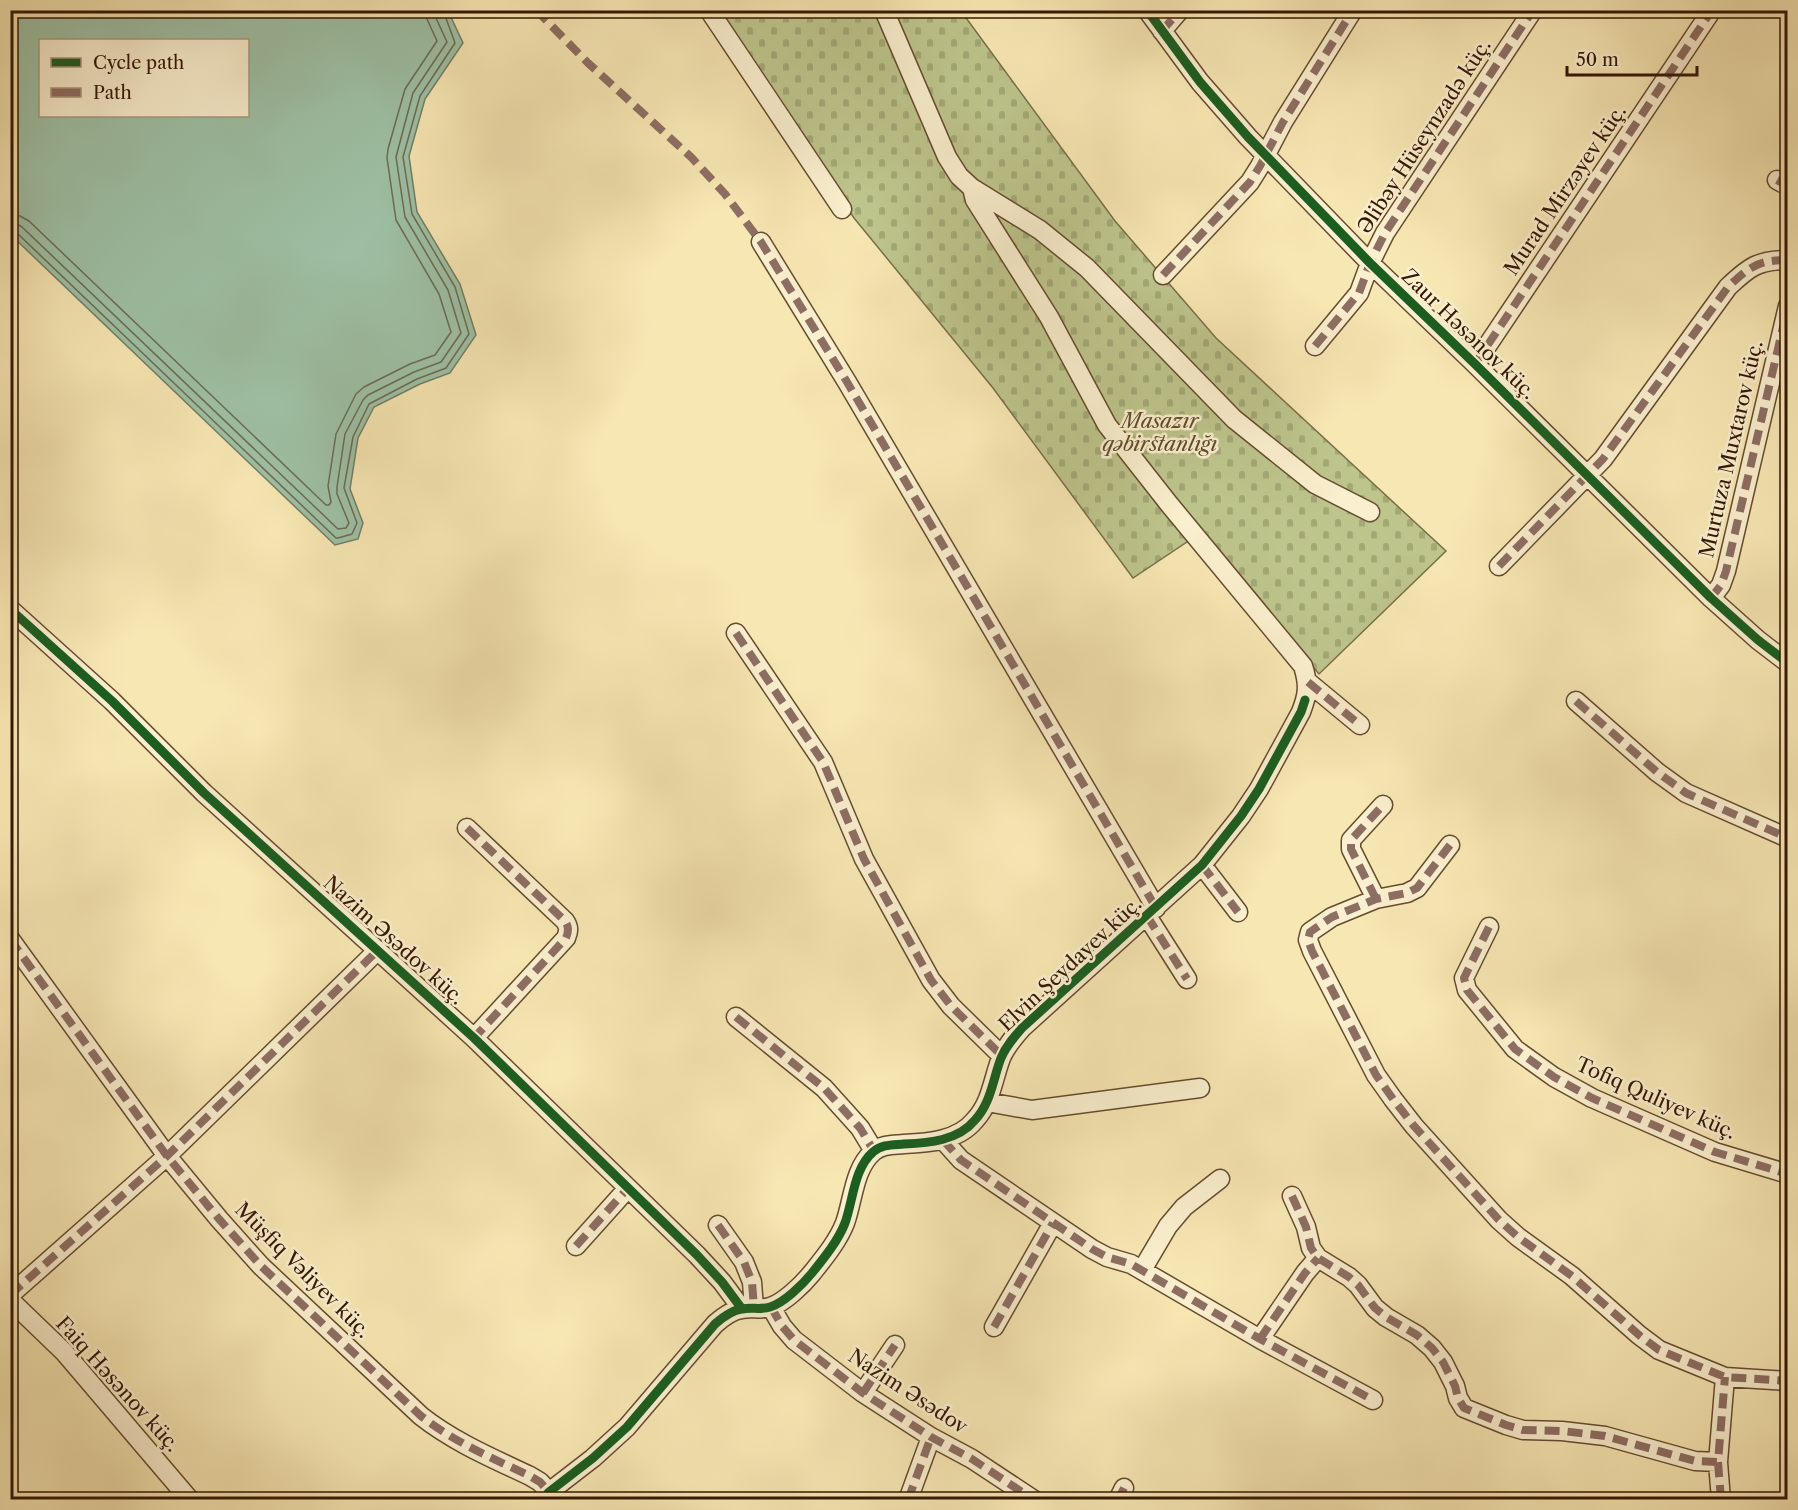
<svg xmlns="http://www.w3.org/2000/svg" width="1798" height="1510" viewBox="0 0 1798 1510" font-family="'Libre Caslon Text',serif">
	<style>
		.cemetery { fill: url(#cemetery-stones); stroke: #796e47; stroke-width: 1.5 }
		.water { fill: #9ec1a6; stroke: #747d64; stroke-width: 1.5; fill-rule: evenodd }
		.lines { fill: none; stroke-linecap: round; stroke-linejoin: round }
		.shore { stroke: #6a6c54; stroke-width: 1.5 }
		.minor-casing { stroke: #664b2e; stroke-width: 21 }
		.minor { stroke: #faefce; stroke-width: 18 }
		.quiet { stroke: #8d6e63; stroke-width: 8; stroke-dasharray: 15 8; stroke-linecap: butt }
		.cycleway-casing { stroke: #faefce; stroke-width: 13 }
		.cycleway { stroke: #1b5e20; stroke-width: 9 }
		.labels { text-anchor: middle; stroke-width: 5; stroke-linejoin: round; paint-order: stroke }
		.street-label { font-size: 20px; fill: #351702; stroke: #faefce }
		.park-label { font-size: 20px; font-style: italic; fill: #5e4b2b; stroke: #faefce }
	</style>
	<defs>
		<pattern id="cemetery-stones" width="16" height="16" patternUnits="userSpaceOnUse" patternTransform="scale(1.5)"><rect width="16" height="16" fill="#bdc58c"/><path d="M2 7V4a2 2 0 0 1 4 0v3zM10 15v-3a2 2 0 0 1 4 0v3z" fill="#a3a877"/></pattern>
	</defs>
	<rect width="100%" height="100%" fill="#f7e7b3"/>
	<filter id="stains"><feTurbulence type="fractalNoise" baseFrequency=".00333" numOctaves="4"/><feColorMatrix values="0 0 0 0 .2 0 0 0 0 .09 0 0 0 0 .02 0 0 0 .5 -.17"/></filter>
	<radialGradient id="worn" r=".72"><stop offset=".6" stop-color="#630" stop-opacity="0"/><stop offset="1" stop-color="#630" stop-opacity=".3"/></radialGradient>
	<!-- cemetery -->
	<path class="cemetery" d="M716,11H961L1115,221L1216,338L1446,551L1319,674L1199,534L1133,578L993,388L854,218Z"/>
	<!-- water -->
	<path class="water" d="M10,11H448L463,43L425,99L409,156L417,212L460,284L476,335L450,373L420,384L374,407L358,438L350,489L363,523L358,539L335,545L11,235ZM40,40H248V116H40Z"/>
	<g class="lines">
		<!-- shore -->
		<path class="shore" d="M10,214L20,216L29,221L326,505H329L331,502L328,486L336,434L356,394L364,387L410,364L435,355L451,332L439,294L396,220L387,158L388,149L405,89L437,41L427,19L426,10
			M10,223L17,224L22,227L338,529L346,528L349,523L337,494V487L345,434L363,400L368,395L414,372L441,362L461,333L448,290L405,217L396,157L413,93L447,42L436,18L435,10
			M10,231L17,233L336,538H338L352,534L357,523L344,488L353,437L369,404L417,379L446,368L469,334L455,287L412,214L403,157L420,96L455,43L443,10"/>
		<defs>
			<path id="minor" d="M709,10L842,209
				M884,10L947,157L959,176L972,188L1040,230L1087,268L1234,419L1315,484L1370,512
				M1147,10L1200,82L1248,137L1370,263L1475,364L1711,598L1758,640L1788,663
				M1162,31L1180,10
				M1777,180L1788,186
				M761,242L847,382L1156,908
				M1163,275L1250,182L1260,166L1283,122L1353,10
				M1315,346L1359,293L1370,263L1385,233L1533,10
				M1475,364L1712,10
				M1499,566L1603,459L1728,287C1749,267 1758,260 1788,260
				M1711,598L1721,585L1726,571L1788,306
				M10,609L112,701L204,793L474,1038L697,1255L722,1282L742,1309
				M736,633L823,762L864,859L931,980L951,1006L1002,1056
				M1308,682L1360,725
				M1576,701L1657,772L1686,793L1788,838
				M467,828L565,921C569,927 569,931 566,938L474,1038
				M1450,845L1417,888L1407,893L1376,899L1332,917L1310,932L1308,940L1312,951L1376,1075L1393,1099L1414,1126L1499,1220L1518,1237L1572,1276L1639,1335L1659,1350L1725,1377L1788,1381
				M1202,865L1238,912
				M1376,899L1351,849V840L1383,805
				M1147,916L1187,979
				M1489,927L1464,978L1467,990L1515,1049L1554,1077L1592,1098L1715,1152L1788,1174
				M10,939L167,1156L219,1219L261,1266L421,1416C454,1442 492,1458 530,1476L540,1482L549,1492
				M736,1017L824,1088L860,1128L874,1151
				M987,1102L1032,1110L1200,1088
				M943,1140L961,1160L1092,1249L1107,1257L1131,1264L1260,1339L1373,1400
				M1292,1196L1306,1227L1311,1248L1318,1258L1349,1277L1358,1285L1375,1308L1386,1317L1417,1335L1432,1348L1443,1362L1455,1386L1458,1398L1464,1408L1506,1425L1523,1430L1562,1431L1605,1436L1695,1461L1718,1462
				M718,1225L744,1262L752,1282L754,1308
				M576,1246L628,1188
				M1142,1270L1168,1226L1184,1207L1220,1179
				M10,1295L167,1156L378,950
				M10,1300L64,1352L190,1500
				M771,1307L782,1326L794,1340L863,1393L931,1437L972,1459L1034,1500
				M994,1327L1053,1223
				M1260,1339L1305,1273L1318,1258
				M863,1393L895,1345
				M542,1500L549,1492L593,1458L627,1427L715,1324C723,1317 732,1310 742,1309C751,1307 761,1310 770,1307C784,1303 803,1284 812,1273C824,1258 838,1241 845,1223C853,1201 854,1168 873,1152C882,1144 893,1145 904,1144C928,1143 958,1141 975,1120C991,1103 993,1079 1001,1058C1006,1046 1014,1037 1022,1028L1202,865L1241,816L1259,789L1301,712C1308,694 1309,685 1303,666L1169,504L1107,425L1049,317L975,200L972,188
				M908,1500L931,1437
				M1118,1500L1124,1488
				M1721,1500L1718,1462L1725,1377"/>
		</defs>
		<!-- minor casing -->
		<use href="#minor" class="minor-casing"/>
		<!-- minor -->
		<use href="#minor" class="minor"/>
		<!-- quiet -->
		<path class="quiet" d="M536,10L588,63L691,157L725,194L761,242L847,382L1156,908
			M1162,31L1180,10
			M1777,180L1788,186
			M1163,275L1250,182L1260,166L1283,122L1353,10
			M1315,346L1359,293L1370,263L1385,233L1533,10
			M1475,364L1712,10
			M1499,566L1603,459L1728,287C1749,267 1758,260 1788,260
			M1711,598L1721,585L1726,571L1788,306
			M736,633L823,762L864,859L931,980L951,1006L1002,1056
			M1308,682L1360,725
			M1576,701L1657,772L1686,793L1788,838
			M467,828L565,921C569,927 569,931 566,938L474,1038
			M1450,845L1417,888L1407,893L1376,899L1332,917L1310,932L1308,940L1312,951L1376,1075L1393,1099L1414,1126L1499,1220L1518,1237L1572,1276L1639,1335L1659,1350L1725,1377L1788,1381
			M1202,865L1238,912
			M1376,899L1351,849V840L1383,805
			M1147,916L1187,979
			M1489,927L1464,978L1467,990L1515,1049L1554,1077L1592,1098L1715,1152L1788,1174
			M10,939L167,1156L219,1219L261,1266L421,1416C454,1442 492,1458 530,1476L540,1482L549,1492
			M736,1017L824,1088L860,1128L874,1151
			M943,1140L961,1160L1092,1249L1107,1257L1131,1264L1260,1339L1373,1400
			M1292,1196L1306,1227L1311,1248L1318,1258L1349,1277L1358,1285L1375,1308L1386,1317L1417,1335L1432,1348L1443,1362L1455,1386L1458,1398L1464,1408L1506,1425L1523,1430L1562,1431L1605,1436L1695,1461L1718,1462
			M718,1225L744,1262L752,1282L754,1308
			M576,1246L628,1188
			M10,1295L167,1156L378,950
			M771,1307L782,1326L794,1340L863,1393L931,1437L972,1459L1034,1500
			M994,1327L1053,1223
			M1260,1339L1305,1273L1318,1258
			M863,1393L895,1345
			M908,1500L931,1437
			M1118,1500L1124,1488
			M1721,1500L1718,1462L1725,1377"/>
		<defs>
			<path id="cycleway" d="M1147,10L1200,82L1248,137L1370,263L1475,364L1711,598L1758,640L1788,663
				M10,609L112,701L204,793L474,1038L697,1255L722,1282L742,1309
				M542,1500L549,1492L593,1458L627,1427L715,1324C723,1317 732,1310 742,1309C751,1307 761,1310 770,1307C784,1303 803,1284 812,1273C824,1258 838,1241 845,1223C853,1201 854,1168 873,1152C882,1144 893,1145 904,1144C928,1143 958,1141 975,1120C991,1103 993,1079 1001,1058C1006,1046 1014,1037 1022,1028L1202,865L1241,816L1259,789L1301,712L1305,700"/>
		</defs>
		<!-- cycleway casing -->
		<use href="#cycleway" class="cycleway-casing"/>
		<!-- cycleway -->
		<use href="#cycleway" class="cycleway"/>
	</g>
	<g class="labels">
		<!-- street labels -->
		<g class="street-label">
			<text transform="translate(1424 136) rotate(-57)" y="7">Əlibəy Hüseynzadə küç.</text>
			<text transform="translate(1565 190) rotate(-56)" y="7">Murad Mirzəyev küç.</text>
			<text transform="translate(1469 334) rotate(44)" y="7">Zaur Həsənov küç.</text>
			<text transform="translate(1731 449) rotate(-77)" y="7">Murtuza Muxtarov küç.</text>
			<text transform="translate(394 940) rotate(42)" y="7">Nazim Əsədov küç.</text>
			<text transform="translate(1070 964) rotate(-43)" y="7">Elvin Şeydayev küç.</text>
			<text transform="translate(1656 1098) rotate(24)" y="7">Tofiq Quliyev küç.</text>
			<text transform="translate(303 1270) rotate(45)" y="7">Müşfiq Vəliyev küç.</text>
			<text transform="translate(118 1384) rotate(48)" y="7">Faiq Həsənov küç.</text>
			<text transform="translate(908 1391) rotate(33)" y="7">Nazim Əsədov</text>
		</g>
		<!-- park labels -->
		<g class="park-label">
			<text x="1160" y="428">Masazır<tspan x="1160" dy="23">qəbirstanlığı</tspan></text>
		</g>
	</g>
	<!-- margin -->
	<rect width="1798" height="1510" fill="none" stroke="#f7e7b3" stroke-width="36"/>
	<rect x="12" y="12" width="1774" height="1486" fill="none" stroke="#351702" stroke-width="3"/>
	<rect x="18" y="18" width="1762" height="1474" fill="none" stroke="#351702" stroke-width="1.5"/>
	<!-- legend -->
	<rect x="39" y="39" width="210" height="78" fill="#faefce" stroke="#ab997c" stroke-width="1.5"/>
	<rect x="51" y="58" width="30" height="9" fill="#1b5e20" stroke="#ab997c" stroke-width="1.5"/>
	<text x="93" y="69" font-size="18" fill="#351702">Cycle path</text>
	<rect x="51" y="88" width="30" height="9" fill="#8d6e63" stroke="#ab997c" stroke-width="1.5"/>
	<text x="93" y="99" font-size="18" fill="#351702">Path</text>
	<!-- scale -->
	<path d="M1567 66v9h130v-9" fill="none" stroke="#351702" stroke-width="3"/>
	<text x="1576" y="66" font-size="18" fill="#351702" stroke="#faefce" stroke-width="4.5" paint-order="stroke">50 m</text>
	<rect width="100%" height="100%" filter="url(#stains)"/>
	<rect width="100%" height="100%" fill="url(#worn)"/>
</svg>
